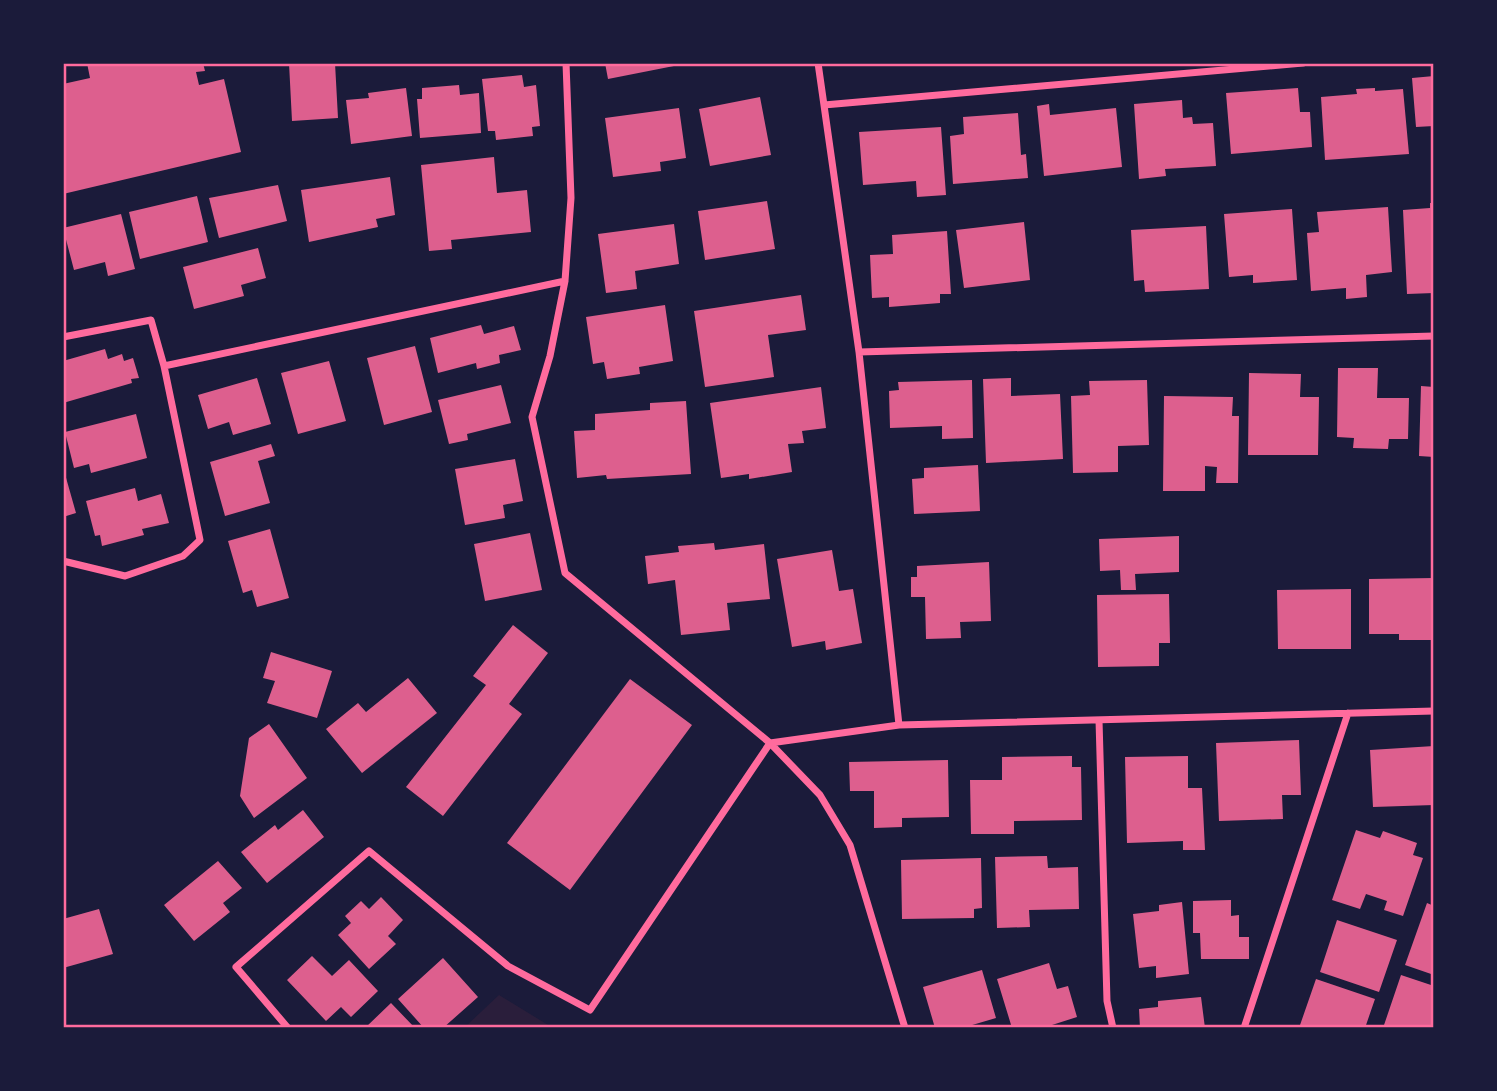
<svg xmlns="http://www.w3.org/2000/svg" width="1497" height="1091" viewBox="0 0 1497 1091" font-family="'Open Sans',sans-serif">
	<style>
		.green { fill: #2a1e3b }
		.building { fill: #dd5f8e }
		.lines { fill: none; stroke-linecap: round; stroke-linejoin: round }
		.minor { stroke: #ff6b9d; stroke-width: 7 }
		.neatline { fill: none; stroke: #ff6b9d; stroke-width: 2.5 }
	</style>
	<rect width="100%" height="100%" fill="#1b1b3a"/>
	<!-- green -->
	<path class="green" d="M499,995L553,1028H464Z"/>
	<!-- building -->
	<path class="building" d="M87,63H203L205,71L196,72L199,85L224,79L241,152L63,194V84L90,78Z
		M289,63H335L338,118L292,121Z
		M605,63H679V65L608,79Z
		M522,75L524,87L536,85L540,126L532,127L533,136L496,140L495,131H488L482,79Z
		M1434,76V126L1416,127L1412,78Z
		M459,85L460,95L479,93L481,133L420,138L417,99H422V88Z
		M406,88L412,136L351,144L346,100L369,98L368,93Z
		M1298,88L1300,112H1310L1312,147L1231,154L1226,93Z
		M1375,88V91L1403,89L1409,154L1325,160L1321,97L1357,94L1356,89Z
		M760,97L771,155L710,166L699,109Z
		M1182,100L1183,118L1192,117L1193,124L1213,123L1216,166L1165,169L1166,176L1139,179L1134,104Z
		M1049,104L1050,115L1116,108L1122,167L1044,176L1037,106Z
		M679,108L686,158L660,162L661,171L613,177L605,118Z
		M1018,113L1021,155L1026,154L1028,178L953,184L950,136L964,134L963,117Z
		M941,127L946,195L917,197L916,181L863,185L859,132Z
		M494,157L497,193L527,190L531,232L451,240L452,249L429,251L421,165Z
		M390,177L395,215L376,219L378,227L309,242L301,190Z
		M278,185L287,221L219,238L209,198Z
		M197,196L208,242L140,259L129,212Z
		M767,201L775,249L705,260L698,211Z
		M1430,203H1434V293L1407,294L1403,210L1430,208Z
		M1388,207L1392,272L1366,275L1367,297L1346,299V288L1311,291L1307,233L1319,232L1317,212Z
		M1292,209L1297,280L1253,283V275L1229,277L1224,214Z
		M121,214L135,269L108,276L105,262L74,270L63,228Z
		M1024,222L1030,280L964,288L956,230Z
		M674,224L679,264L635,271L637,289L606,293L598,234Z
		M1206,226L1209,289L1145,292L1144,280L1134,281L1131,230Z
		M947,231L951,294H940V303L889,307V297L872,298L870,255L893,254L892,235Z
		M258,248L266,278L241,285L244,296L194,309L183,267Z
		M801,295L806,330L768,335L774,377L705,387L694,311Z
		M665,305L673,361L639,367L640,374L607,379L604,362L593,364L586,317Z
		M481,325L484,334L514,326L521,350L499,355L500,363L477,369L476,363L438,373L430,338Z
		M415,346L432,412L384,425L367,358Z
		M105,349L108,359L122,354L124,361L133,358L139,378L131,379L132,383L63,403V361Z
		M329,361L346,421L298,434L281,373Z
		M1338,368H1378L1377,398H1409L1408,439H1389L1388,449L1353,448L1354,438L1337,437Z
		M1249,373L1301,374L1300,397H1319L1318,455H1248Z
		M257,378L271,424L233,435L229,422L208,429L198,395Z
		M1011,378V396L1060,394L1063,459L986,463L983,379Z
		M972,380L973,438L942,439V426L890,428L889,391L899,390L898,382Z
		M1147,380L1149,445L1118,446V472L1073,473L1071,396L1090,395L1089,381Z
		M501,385L511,423L467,434L468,440L449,444L438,400Z
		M1421,386L1434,387V457L1419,456Z
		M821,387L826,428L802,431L804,443L788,444L792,472L749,479V474L721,478L710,403Z
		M1164,396L1233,397L1232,416H1239L1238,483H1216L1217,467L1205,466V491H1163Z
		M686,401L691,474L607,479L606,475L577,478L574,431L595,430V414L650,410V403Z
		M136,414L147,458L91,473L89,464L74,468L65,432Z
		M271,444L275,456L258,461L270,503L225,516L210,462Z
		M515,459L523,501L503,505L505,518L465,525L455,469Z
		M978,465L980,511L914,514L912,479L924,478V468Z
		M63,467L76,513L63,517Z
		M135,488L138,501L161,494L169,523L142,529L144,535L102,546L100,535L95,536L86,501Z
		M270,529L289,598L257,607L252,590L243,593L228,541Z
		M530,533L542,590L485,601L474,544Z
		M1179,536V572L1135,574L1136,590H1121L1120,570L1100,571L1099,539Z
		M714,543L715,550L764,544L770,599L727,603L730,630L681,635L675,580L648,584L645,556L679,552L678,546Z
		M832,550L839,591L853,589L862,643L826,650L825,641L792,647L777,559Z
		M989,562L991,621L960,622L961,638L926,639L925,597H911V577H917V566Z
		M1434,578V640H1399V634H1369V579Z
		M1351,589V649H1278L1277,590Z
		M1169,594L1170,643H1159V666L1098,667L1097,595Z
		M513,625L548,653L509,704L522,714L443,816L406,787L486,685L473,676Z
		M271,652L332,671L317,718L267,703L275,681L263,678Z
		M408,678L437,713L362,773L326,729L358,703L366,712Z
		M630,679L692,725L570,890L507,843Z
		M269,724L307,778L254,818L240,796L249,738Z
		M1299,740L1301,795H1282L1283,819L1219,821L1216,743Z
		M1434,746V805L1373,807L1370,750Z
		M1072,756V767H1081L1082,820L1014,821V834H971L970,780H1002V757Z
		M1188,756V788H1202L1205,850H1183V841L1127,843L1125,757Z
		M948,760L949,817L902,818V827L874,828V791H850L849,762Z
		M303,810L324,837L267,883L241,852L275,825L278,830Z
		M1356,830L1380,838L1383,831L1417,843L1413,855L1423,858L1403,916L1384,910L1387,901L1366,894L1360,909L1332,900Z
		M1047,856L1048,868L1078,867L1079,909L1029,910L1030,927L997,928L995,857Z
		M981,858L982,908L974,909V918L902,919L901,860Z
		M218,861L242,888L223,903L230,912L194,941L164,905Z
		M381,897L403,920L388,936L396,944L369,969L338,935L351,923L345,916L361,901L369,909Z
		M1231,900V916L1239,915V937H1249V959H1201L1200,933H1193V901Z
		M1182,902L1189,974L1156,978V966L1139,968L1133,914L1159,911V905Z
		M1427,903L1434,906V975L1405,965Z
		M99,909L113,954L63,968V919Z
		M1337,920L1397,940L1379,992L1320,972Z
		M312,956L332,976L349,960L378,991L351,1017L341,1007L326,1021L287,980Z
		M443,958L478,997L443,1028H424L398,999Z
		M1049,963L1057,989L1068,986L1077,1017L1052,1025L1053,1028H1012L997,979Z
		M982,970L996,1018L962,1028H935L923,987Z
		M1401,975L1434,986V1028H1383Z
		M1316,979L1375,999L1365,1028H1299Z
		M1201,997L1205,1028H1140L1139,1009L1158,1007V1001Z
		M391,1003L415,1028H365Z"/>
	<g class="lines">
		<!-- minor -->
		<path class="minor" d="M566,63L571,198L565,281L550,356L532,417L565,573L770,743L820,795L850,845L905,1028
			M818,63L859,352L899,725
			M824,105L1303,63
			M63,337L151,320L164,366
			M859,352L1434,336
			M63,561L125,576L183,556L200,540L164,366L565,281
			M1099,720L1107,1001L1113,1028
			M288,1028L236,967L369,851L508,966L590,1010L770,743L899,725L1434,711
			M1244,1028L1348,713"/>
	</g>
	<!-- border -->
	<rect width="1497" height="1091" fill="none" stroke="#1b1b3a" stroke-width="130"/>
	<rect x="65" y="65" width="1367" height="961" class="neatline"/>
</svg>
